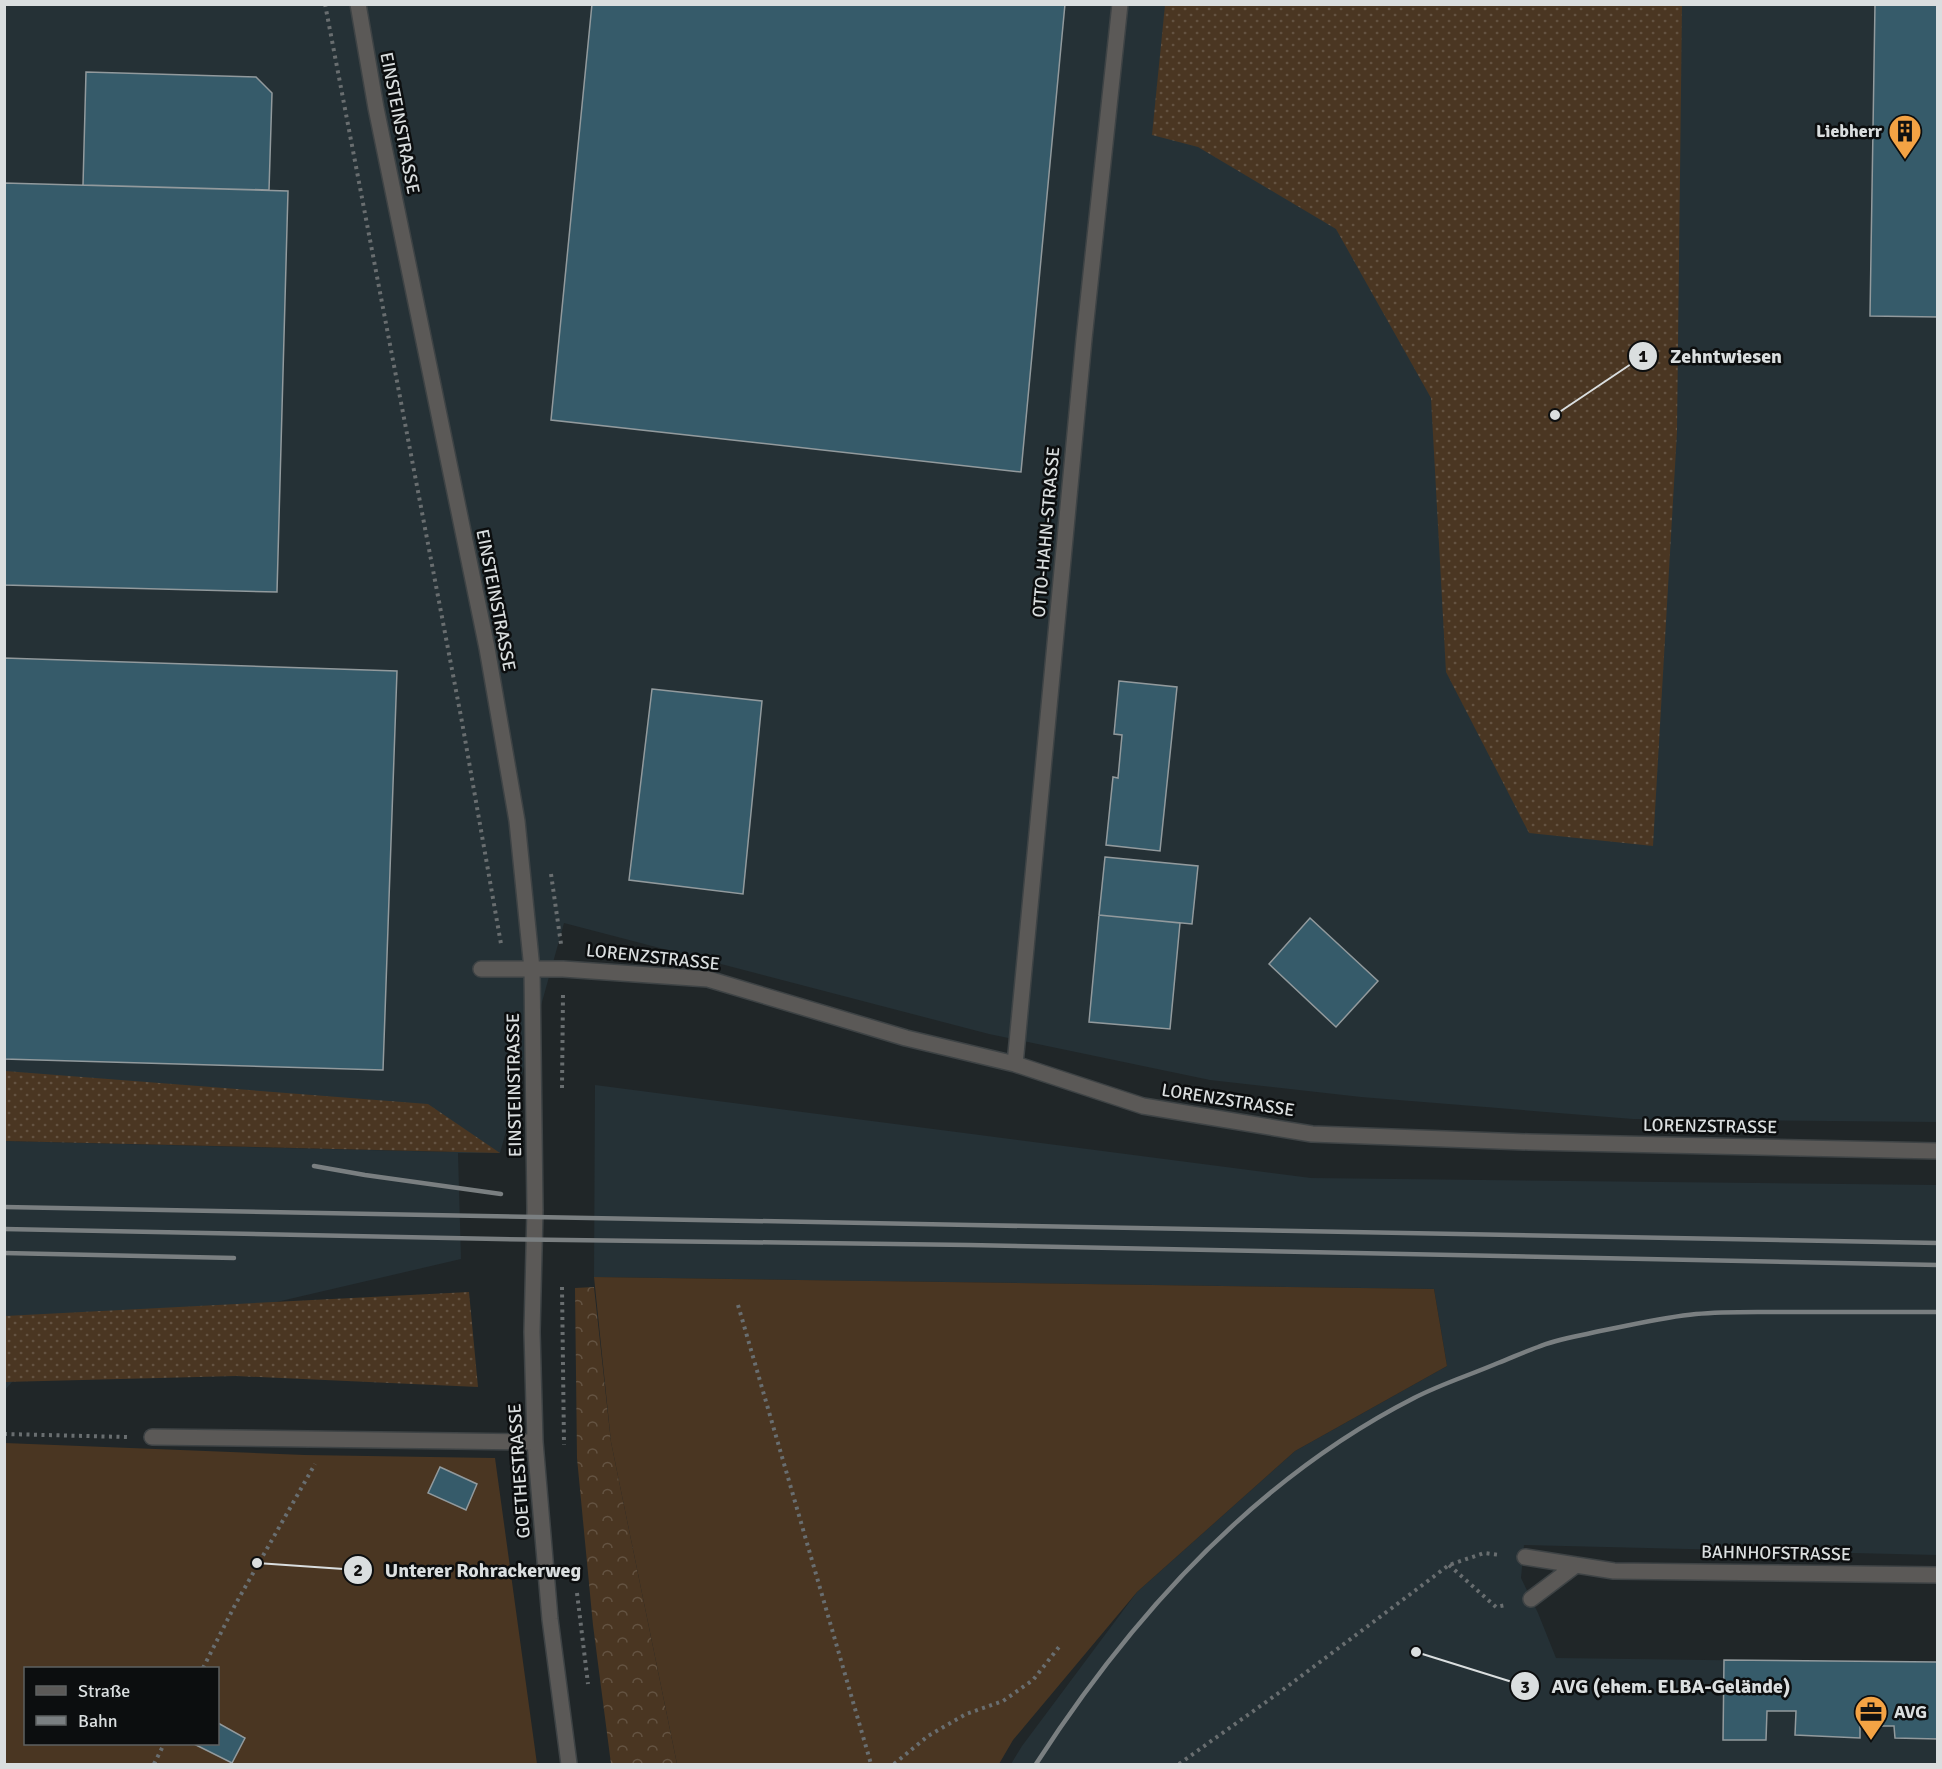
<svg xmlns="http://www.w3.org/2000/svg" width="1942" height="1769" viewBox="0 0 1942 1769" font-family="Signika,sans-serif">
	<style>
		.built { fill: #253136 }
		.grass { fill: url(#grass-dots) }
		.forest { fill: url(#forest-crowns) }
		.garden { fill: #4a3622; fill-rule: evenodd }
		.building { fill: #365b6a; stroke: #929a9d; stroke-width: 1.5 }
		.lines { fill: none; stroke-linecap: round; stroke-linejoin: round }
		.minor-casing { stroke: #3e4345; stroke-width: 18 }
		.path { stroke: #696e70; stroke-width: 4; stroke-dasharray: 3 4.5; stroke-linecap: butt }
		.minor { stroke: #5b5957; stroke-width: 15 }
		.rail { stroke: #7a7f81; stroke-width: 4.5 }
		.labels { text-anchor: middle; stroke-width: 5; stroke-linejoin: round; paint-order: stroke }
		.street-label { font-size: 18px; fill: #dadedf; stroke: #0c0e0f }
		.poi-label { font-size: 18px; font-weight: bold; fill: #dadedf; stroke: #0c0e0f; text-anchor: end }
		.leader { fill: none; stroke: #dadedf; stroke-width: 2 }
		.callout-dot { fill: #dadedf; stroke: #0c0e0f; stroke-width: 2 }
		.mark-label { font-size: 18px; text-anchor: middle; font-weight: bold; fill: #111 }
		.callout-label { font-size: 20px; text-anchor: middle; font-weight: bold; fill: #dadedf; stroke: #0c0e0f; stroke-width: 5; stroke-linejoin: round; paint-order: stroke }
	</style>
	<defs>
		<pattern id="grass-dots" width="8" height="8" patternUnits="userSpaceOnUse" patternTransform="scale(1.5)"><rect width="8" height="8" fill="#4a3622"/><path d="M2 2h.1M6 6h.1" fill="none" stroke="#645342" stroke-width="1.8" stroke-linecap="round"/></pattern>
		<pattern id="forest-crowns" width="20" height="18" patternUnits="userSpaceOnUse" patternTransform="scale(1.5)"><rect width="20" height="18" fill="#4a3622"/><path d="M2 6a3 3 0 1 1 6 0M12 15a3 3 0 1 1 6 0" fill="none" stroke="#645342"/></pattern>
	</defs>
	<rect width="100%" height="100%" fill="#202628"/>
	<!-- built -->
	<path class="built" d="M5,5H1937V1122L1633,1119L1361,1097L1210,1080L989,1034L564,923L500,1153H458L461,1259L32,1359L5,1390V1141L452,1152L5,1081Z
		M595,1085L1311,1178L1937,1185V1555L1524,1545L1521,1578L1538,1613L1556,1658L1937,1663V1764H1011L1022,1746L1137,1592L1295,1451L1447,1366L1434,1289L594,1277Z"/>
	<!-- grass -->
	<path class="grass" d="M1165,5H1682L1677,432L1653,846L1529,833L1446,672L1431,398L1336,229L1198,147L1152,135Z
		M5,1071L428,1104L500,1153L5,1141Z
		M469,1292L478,1387L236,1376L5,1382V1316Z"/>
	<!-- forest -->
	<path class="forest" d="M594,1287L611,1442L677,1764H611L593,1625L577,1458L575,1288Z"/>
	<!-- garden -->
	<path class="garden" d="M594,1277L1434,1289L1447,1366L1295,1451L1137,1592L1013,1740L999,1764H677L611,1442Z
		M5,1443L305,1455L495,1458L537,1764H5ZM26,1668H218V1744H26Z"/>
	<!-- building -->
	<path class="building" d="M592,4H1065L1021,472L551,420Z
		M1875,4H1938V317L1870,316Z
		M86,72L256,77L272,93L269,190L83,185Z
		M4,183L288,191L277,592L4,585Z
		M4,658L397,671L383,1070L4,1059Z
		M1119,681L1177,687L1160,851L1106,845L1113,777L1118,778L1122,735L1114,734Z
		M652,689L762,701L743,894L629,880Z
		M1105,857L1198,866L1192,924L1099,915Z
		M1099,915L1180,923L1170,1029L1089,1022Z
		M1310,918L1378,981L1336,1027L1269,964Z
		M440,1467L477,1484L466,1510L428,1493Z
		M1724,1660L1938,1662V1739L1895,1738L1894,1726H1860V1738L1795,1735L1796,1711H1767L1766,1740H1723Z
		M218,1723L245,1738L232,1763L194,1744H218Z"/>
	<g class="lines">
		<defs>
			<path id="minor" d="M358,4L376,108L487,648L517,821L532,969L535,1210L532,1332L535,1442L550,1619L569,1764
				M481,969H563L708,979L906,1038L1015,1064L1143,1106L1312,1134L1529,1142L1938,1151
				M1015,1064L1084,339L1120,4
				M152,1437L535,1442
				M1525,1557L1614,1571L1938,1575
				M1531,1599L1576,1565"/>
		</defs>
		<!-- minor casing -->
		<use href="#minor" class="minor-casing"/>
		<!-- path -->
		<path class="path" d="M325,4L462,722L501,944
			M551,874L561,944
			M562,1088L563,993
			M562,1287L564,1445
			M738,1305L871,1764
			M4,1434L127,1437
			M1449,1565L1496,1607L1506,1605
			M577,1593L588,1684
			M203,1668L235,1605L315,1464
			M154,1764L164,1744
			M894,1764L928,1736L966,1714L1003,1701L1033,1680L1059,1647
			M1179,1764L1280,1692L1449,1565L1484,1553L1500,1555"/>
		<!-- minor -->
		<use href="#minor" class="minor"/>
		<!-- rail -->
		<path class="rail" d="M314,1166L365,1175L501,1194
			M4,1207C649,1220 1293,1230 1938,1243
			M4,1229L498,1239L969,1245L1938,1265
			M4,1253L234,1258
			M1036,1764C1131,1617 1255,1479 1414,1398C1441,1384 1470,1375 1498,1363C1511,1358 1524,1352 1538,1347C1557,1339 1580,1336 1600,1331C1632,1325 1664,1317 1696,1314C1726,1311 1756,1312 1787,1312C1837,1312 1887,1312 1938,1312"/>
	</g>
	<!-- icons -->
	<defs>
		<symbol id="building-pin" viewBox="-11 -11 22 30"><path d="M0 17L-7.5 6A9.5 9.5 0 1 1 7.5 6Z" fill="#f4a344" stroke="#0c0e0f"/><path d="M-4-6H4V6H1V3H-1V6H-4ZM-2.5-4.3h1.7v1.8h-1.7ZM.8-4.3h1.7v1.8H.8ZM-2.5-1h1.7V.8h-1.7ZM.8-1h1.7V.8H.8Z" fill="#111"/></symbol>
		<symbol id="office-pin" viewBox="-11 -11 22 30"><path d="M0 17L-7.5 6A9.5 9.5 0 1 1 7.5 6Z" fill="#f4a344" stroke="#0c0e0f"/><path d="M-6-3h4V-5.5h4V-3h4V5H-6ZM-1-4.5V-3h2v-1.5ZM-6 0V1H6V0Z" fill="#111"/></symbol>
	</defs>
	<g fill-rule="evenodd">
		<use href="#building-pin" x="1886" y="112" width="38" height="52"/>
		<use href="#office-pin" x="1852" y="1693" width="38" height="52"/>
	</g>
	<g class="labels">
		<!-- street labels -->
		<g class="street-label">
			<text transform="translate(400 123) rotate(79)" y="6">EINSTEINSTRASSE</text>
			<text transform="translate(1046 532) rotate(-85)" y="6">OTTO-HAHN-STRASSE</text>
			<text transform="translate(496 600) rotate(79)" y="6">EINSTEINSTRASSE</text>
			<text transform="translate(653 957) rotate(6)" y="6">LORENZSTRASSE</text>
			<text transform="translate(514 1085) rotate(-91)" y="6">EINSTEINSTRASSE</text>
			<text transform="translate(1228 1100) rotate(9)" y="6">LORENZSTRASSE</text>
			<text transform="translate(1710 1126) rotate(1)" y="6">LORENZSTRASSE</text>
			<text transform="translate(519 1471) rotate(-94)" y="6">GOETHESTRASSE</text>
			<text transform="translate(1776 1553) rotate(1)" y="6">BAHNHOFSTRASSE</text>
		</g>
		<!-- poi labels -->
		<g class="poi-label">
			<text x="1882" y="137">Liebherr</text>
			<text x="1894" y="1718" text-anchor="start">AVG</text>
		</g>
	</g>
	<!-- callouts -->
	<path class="leader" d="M1555 415L1643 356M257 1563L358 1570M1416 1652L1525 1686"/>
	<g class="callout-dot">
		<circle cx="1555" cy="415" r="6"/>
		<circle cx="257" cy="1563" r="6"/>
		<circle cx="1416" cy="1652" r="6"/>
		<circle cx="1643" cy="356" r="15"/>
		<circle cx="358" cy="1570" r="15"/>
		<circle cx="1525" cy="1686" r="15"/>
	</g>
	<g class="mark-label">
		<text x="1643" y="362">1</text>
		<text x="358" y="1576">2</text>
		<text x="1525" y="1693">3</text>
	</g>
	<g class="callout-label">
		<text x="1726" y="363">Zehntwiesen</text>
		<text x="483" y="1577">Unterer Rohrackerweg</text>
		<text x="1671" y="1693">AVG (ehem. ELBA-Gelände)</text>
	</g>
	<!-- border -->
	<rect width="1942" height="1769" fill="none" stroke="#dadedf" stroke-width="12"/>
	<!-- legend -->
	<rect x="24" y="1667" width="195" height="78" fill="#0c0e0f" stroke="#5e6162" stroke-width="1.5"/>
	<rect x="36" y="1686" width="30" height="9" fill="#5b5957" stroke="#5e6162" stroke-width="1.5"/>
	<text x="78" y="1697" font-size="18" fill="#dadedf">Straße</text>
	<rect x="36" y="1716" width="30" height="9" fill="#7a7f81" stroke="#5e6162" stroke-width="1.5"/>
	<text x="78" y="1727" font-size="18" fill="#dadedf">Bahn</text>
</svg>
